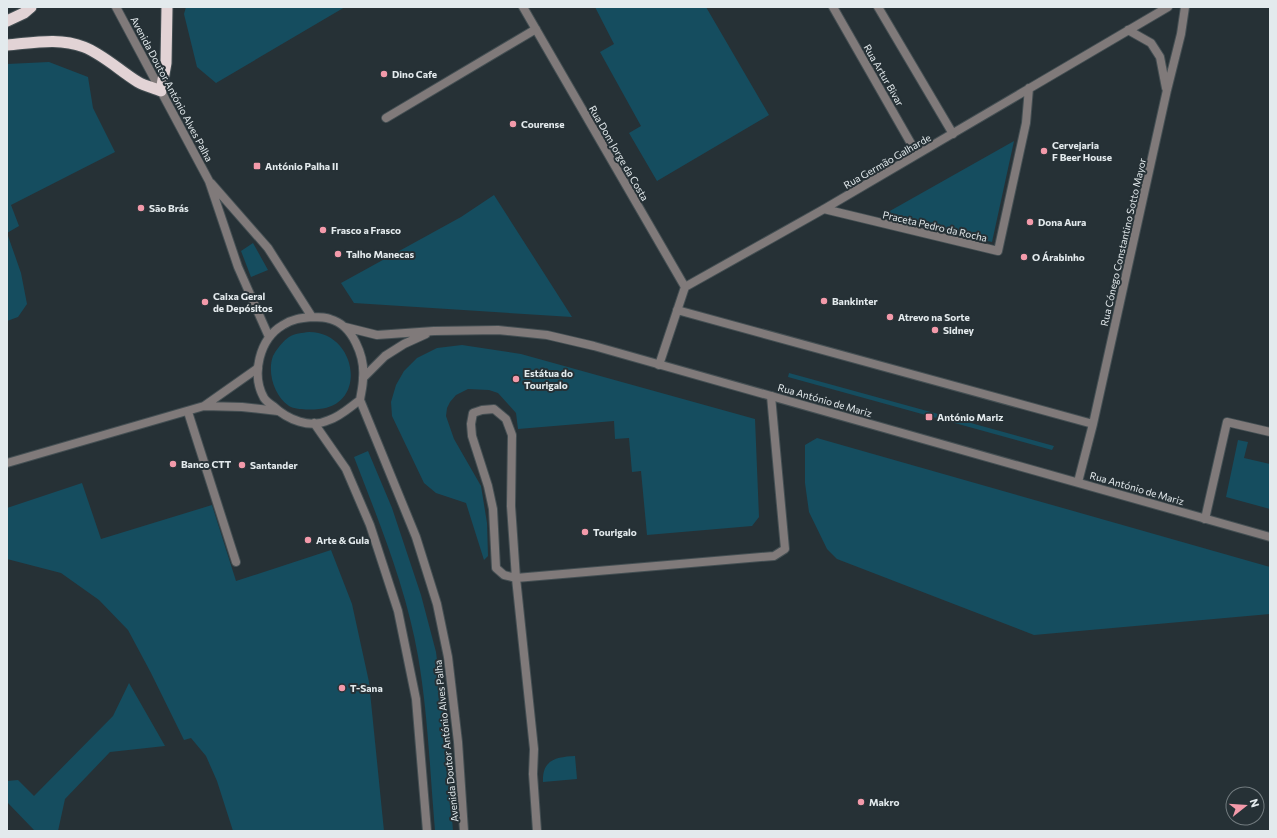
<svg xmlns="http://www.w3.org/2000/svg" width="1277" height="838" viewBox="0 0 1277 838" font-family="Commissioner,sans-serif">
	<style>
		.green { fill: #154d5f }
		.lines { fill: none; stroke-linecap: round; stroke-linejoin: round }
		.service-casing { stroke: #444f53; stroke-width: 10 }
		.minor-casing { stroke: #444f53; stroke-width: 10 }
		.tertiary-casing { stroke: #444f53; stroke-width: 10 }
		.trunk-casing { stroke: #444f53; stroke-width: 13 }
		.service { stroke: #807a7a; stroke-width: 8 }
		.minor { stroke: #807a7a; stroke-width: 8 }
		.tertiary { stroke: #807a7a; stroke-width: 8 }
		.trunk { stroke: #e2d3d5; stroke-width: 11 }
		.poi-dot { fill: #f39aaa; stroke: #263136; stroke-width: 1.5 }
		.labels { text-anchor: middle; stroke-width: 4; stroke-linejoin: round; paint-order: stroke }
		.poi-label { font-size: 10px; font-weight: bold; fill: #e3eaed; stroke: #263136; text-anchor: start }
		.street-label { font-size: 10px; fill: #e3eaed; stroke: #263136 }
	</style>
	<rect width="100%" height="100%" fill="#263136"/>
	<!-- green -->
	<path class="green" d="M186,7H345L216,83L197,67L184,14Z
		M595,7H706L769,115L657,181L629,133L641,126L600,52L614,44Z
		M49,62L88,77L93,108L115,152L11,205L19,226L7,233L21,273L27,304L18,317L7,321V64Z
		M1014,141L992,242L881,216Z
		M494,195L572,317L354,303L341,283L461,217Z
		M253,243L268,270L251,277L241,251Z
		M309,332C357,332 368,405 319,409C310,410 296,410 289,406C274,396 267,372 273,356C276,350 283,341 289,337C295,333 302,333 309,332Z
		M462,345L521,354L755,419L759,517L752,526L647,535L641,471L632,472L629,438L615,439L614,421L518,429L516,413L498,393L489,390L468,389L456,395L450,402L447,408L446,416L454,439L481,486L487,523L488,556L484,560L466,503L436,493L424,483L392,416L391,402L396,385L404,371L417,358L437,348Z
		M789,373L1054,446L1052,450L788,377Z
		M817,438L1270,567V614L1034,635L837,559L827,549L809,512L805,483V445Z
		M1238,440L1248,442L1244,458L1270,464V509L1226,497Z
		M368,451L392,508L421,595L436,652L443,708L453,831H435C430,773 428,714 418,656C406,587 379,522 354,457Z
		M82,483L101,539L212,505L236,581L331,550L352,604L369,682L384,831H233L217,781L206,756L191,738L184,740L151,673L128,630L99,600L61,573L7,559V508Z
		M129,683L165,746L110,752L65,799L58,831H33L34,830L7,802V781L18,780L34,796L113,716Z
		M575,756L577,779L543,782C542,759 557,757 575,756Z"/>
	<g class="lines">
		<defs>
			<path id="service" d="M494,409L506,419L512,435L511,506L516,578L504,575L496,568L493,509L488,486L472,436L471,424L473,413L482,410Z
				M188,412L236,562
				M537,831L533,774L534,749L516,578L774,556L785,549L771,396"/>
			<path id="minor" d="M523,7L685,287
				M833,7L917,154
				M878,7L953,134
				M1128,30L1151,43L1160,57L1166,88
				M386,118L536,29
				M824,209L998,251L1026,123L1029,88
				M677,310L1093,424
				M659,365L685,287L824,209L1168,7
				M204,406L242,407L278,411
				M7,463L204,406L258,368
				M1078,482L1093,424L1167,90L1181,34L1185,7
				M1205,519L1227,422L1270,432"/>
			<path id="tertiary" d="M116,7L209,181L238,267L269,337
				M211,183L268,248L312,317
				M312,317C318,317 325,317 330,319C353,325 365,357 363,378C363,386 361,393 360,400C350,407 341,416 329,420C310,429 288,420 273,406C270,404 266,401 264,398C251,375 259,339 283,325C292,319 301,318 312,317Z
				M345,327L377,335L434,331L498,330L547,335L594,346L1270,537
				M364,377L385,356L404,344L426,334
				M360,400L416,537L437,604L448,657L458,742L464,831
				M314,423L346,469L370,525L398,611L416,699L427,831"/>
			<path id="trunk" d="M7,21L24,13L31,7
				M7,45C32,43 59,37 84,47C104,55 120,71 138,82C145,86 154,88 161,91L166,63L167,7"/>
		</defs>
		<!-- service casing -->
		<use href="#service" class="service-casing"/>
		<!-- minor casing -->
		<use href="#minor" class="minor-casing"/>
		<!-- tertiary casing -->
		<use href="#tertiary" class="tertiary-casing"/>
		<!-- trunk casing -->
		<use href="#trunk" class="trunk-casing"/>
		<!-- service -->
		<use href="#service" class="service"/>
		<!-- minor -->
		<use href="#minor" class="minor"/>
		<!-- tertiary -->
		<use href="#tertiary" class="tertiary"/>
		<!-- trunk -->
		<use href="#trunk" class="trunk"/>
	</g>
	<!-- markers -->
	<g class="poi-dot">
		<circle cx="384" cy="74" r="4"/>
		<circle cx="513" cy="124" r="4"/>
		<circle cx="1044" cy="151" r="4"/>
		<rect x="253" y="162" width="8" height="8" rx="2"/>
		<circle cx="141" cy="208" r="4"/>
		<circle cx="1030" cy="222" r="4"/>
		<circle cx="323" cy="230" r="4"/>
		<circle cx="338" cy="254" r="4"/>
		<circle cx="1024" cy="257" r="4"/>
		<circle cx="824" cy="301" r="4"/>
		<circle cx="205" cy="302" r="4"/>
		<circle cx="890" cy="317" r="4"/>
		<circle cx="935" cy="330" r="4"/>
		<circle cx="516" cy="379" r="4"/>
		<rect x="925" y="413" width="8" height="8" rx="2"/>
		<circle cx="173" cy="464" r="4"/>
		<circle cx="242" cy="465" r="4"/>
		<circle cx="585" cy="532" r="4"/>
		<circle cx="308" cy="540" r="4"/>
		<circle cx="342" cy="688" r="4"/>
		<circle cx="861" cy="802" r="4"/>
	</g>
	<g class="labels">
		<!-- poi labels -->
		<g class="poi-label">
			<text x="392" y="78">Dino Cafe</text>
			<text x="521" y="128">Courense</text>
			<text x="1052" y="149">Cervejaria<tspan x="1052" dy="12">F Beer House</tspan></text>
			<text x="265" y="170">António Palha II</text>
			<text x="149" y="212">São Brás</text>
			<text x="1038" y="226">Dona Aura</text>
			<text x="331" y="234">Frasco a Frasco</text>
			<text x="346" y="258">Talho Manecas</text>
			<text x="1032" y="261">O Árabinho</text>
			<text x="213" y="300">Caixa Geral<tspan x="213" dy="12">de Depósitos</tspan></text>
			<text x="832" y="305">Bankinter</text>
			<text x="898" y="321">Atrevo na Sorte</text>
			<text x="943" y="334">Sidney</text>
			<text x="524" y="377">Estátua do<tspan x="524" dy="12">Tourigalo</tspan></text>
			<text x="937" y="421">António Mariz</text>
			<text x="181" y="468">Banco CTT</text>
			<text x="250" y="469">Santander</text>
			<text x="593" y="536">Tourigalo</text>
			<text x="316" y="544">Arte &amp; Gula</text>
			<text x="350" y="692">T-Sana</text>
			<text x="869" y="806">Makro</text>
		</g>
		<!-- street labels -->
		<g class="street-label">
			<text transform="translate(884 75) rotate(60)" y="4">Rua Artur Bivar</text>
			<text transform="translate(172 89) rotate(62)" y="4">Avenida Doutor António Alves Palha</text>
			<text transform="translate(619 153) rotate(60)" y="4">Rua Dom Jorge da Costa</text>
			<text transform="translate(887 161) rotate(-30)" y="4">Rua Germão Galharde</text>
			<text transform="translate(935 226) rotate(13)" y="4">Praceta Pedro da Rocha</text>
			<text transform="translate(1123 242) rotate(-77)" y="4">Rua Cónego Constantino Sotto Mayor</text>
			<text transform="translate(825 400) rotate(16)" y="4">Rua António de Mariz</text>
			<text transform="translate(1137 488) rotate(16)" y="4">Rua António de Mariz</text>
			<text transform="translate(446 741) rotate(-96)" y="4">Avenida Doutor António Alves Palha</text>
		</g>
	</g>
	<!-- border -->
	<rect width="1277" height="838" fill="none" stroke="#e3eaed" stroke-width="16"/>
	<!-- north arrow -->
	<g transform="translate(1245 806) rotate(73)"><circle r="19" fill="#263136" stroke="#727b7f"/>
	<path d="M0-3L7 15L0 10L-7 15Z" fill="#f39aaa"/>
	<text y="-6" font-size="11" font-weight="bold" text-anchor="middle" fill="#e3eaed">N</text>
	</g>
</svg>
